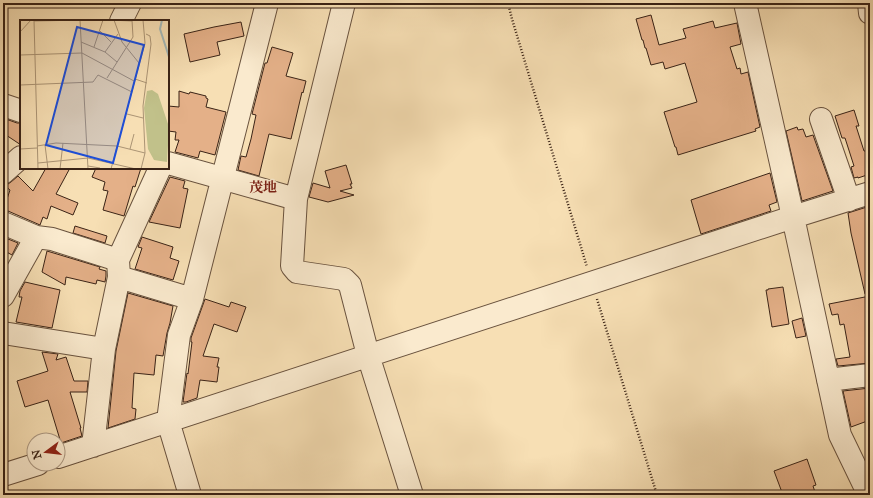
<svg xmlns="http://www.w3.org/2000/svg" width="873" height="498" viewBox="0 0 873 498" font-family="'IM FELL Great Primer','Noto Serif JP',serif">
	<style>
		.building { fill: #e4b088; stroke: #3a2316 }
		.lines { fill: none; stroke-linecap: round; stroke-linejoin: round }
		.minor-casing { stroke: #69523e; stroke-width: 24 }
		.path { stroke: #3a2316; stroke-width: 2.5; stroke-dasharray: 1 2; stroke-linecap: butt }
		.minor { stroke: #faeace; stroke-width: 22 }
		.labels { text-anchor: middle; stroke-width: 3; stroke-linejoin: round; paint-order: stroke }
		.quarter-label { font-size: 14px; font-weight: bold; fill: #7a1f14; stroke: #faeace }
		.inset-river { fill: none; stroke: #a4b9b9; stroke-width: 2 }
		.inset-road { fill: none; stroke: #ab9475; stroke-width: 1 }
		.view { fill: #1d4ed8; fill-opacity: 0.15; stroke: #1d4ed8; stroke-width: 2 }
		.inset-edge { fill: none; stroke: #3a2316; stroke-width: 2 }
	</style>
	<rect width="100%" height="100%" fill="#f7dfb4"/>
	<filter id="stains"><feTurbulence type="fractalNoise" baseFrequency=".005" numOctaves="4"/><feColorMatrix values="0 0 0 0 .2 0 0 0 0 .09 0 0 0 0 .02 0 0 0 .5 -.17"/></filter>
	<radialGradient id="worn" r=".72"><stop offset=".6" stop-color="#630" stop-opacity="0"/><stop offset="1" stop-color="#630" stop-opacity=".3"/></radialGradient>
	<!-- building -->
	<path class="building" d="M651,15L659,45L686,38L683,29L713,21L715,28L737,23L741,44L730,47L737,69L740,68L741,74L748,72L760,127L755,129L756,131L678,155L676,147H675L664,112L697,102L685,63L665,69L663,62L651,65L646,48H645L643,40H642L636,19Z
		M241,22L244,36L217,42L220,55L190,62L184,34L214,27Z
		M272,47L293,53L286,76L306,81L303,93L302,92L291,139L269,134L259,176L238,170L241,156L246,157L251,139L256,115L252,114L265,63H267Z
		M179,91L189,94L190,92L206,96V98L208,99L206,107L226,112L215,155L200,151L198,158L175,152L179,140H175L176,132L168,131V106L179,107Z
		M854,110L859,126H856L864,151H866L870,163V174L858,178V177L854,178L851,167L854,166L845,138H842L835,116Z
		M3,118L17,123H21V145L3,133Z
		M797,127L798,130L803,129L806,137L813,135L833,191L802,201L786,131Z
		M346,165L352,184H350L352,188L340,191L354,195L328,202L309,197L313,183L330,188L325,171Z
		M46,168H70L56,194L78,203L73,215L51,206L47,219L43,217L40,225L8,211H3L10,190L5,186L11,182L18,176L33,191Z
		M96,168H141L135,187L133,186L124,216L103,210L108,191L103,190L105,182L92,177Z
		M770,173L777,202L769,205L771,211L701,234L691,200Z
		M170,177L185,181L183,188L188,189L180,228L149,222Z
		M870,206V294H865L851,233L848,213Z
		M75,226L107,236L105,243L73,233Z
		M3,237L18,243L12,255L3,250Z
		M142,237L173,247L170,258L179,261L173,280L135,269L142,248L138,247Z
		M47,251L100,267L99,269L106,271V276L105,282L97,280L96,284L66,277L65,285L42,272Z
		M25,282L60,290L52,328L16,322L22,297H19L20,291Z
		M783,287L789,324L772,327L766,290H768V289Z
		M128,293L173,306L170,323L167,333L163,356L156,355L154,375L134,373L132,408L136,409L135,419L108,428L116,351Z
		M870,296V363L838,366L836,359L850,357L844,324L840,325L838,314L832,315L829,304Z
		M205,299L229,307L231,302L246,307L237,332L214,324L203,356L219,358L217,367H219L217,382L200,380L197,398L186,402H183L187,373L188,374L192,342H191V338Z
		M802,318L806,336L796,338L792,321Z
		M42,352L58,354L56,360L66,357L74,381H88L87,392H70L81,428H80L82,436L61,443L48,400L25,407L17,381L48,371Z
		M870,388V420L851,427L843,391Z
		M807,459L816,485L813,486L816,495H783L774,471Z"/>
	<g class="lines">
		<defs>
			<path id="minor" d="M344,3L296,199L292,266L297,272L344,279L350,285L368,355L412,495
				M745,3L793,217L840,435L869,495
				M869,3L870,13
				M121,21L130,3
				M3,105L21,111
				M821,119L849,200
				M168,163L296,199
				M3,173L21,157
				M3,223L36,237L52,239L118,260
				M119,277L192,299
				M3,296L36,237
				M3,333L104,349
				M828,380L870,375
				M93,446L104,349L119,277L118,260L160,168
				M58,457L793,217L870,193
				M3,475L38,464
				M190,495L168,421L179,335L192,299L267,3"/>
		</defs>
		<!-- minor casing -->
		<use href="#minor" class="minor-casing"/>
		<!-- path -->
		<path class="path" d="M508,3L512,19L587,267
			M597,299L657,495"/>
		<!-- minor -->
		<use href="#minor" class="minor"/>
	</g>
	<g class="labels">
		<!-- quarter labels -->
		<g class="quarter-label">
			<text x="263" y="192">茂地</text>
		</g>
	</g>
	<!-- overview -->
	<g transform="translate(20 20)">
		<rect width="149" height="149" fill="#f7dfb4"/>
		<path d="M132,70L138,74L149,107L147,142L134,140L128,129L124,88L127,71Z" fill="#c1c18a"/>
		<path class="inset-river" d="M142,0L140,9L149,37"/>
		<path class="inset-road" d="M14,0L18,149M60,0L68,149M89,0L112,1M94,0L102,22L119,43M14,1L65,0M80,11L91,22M0,12L11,0M61,22L85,32L97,42M74,27L83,0M85,32L98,14M0,35L62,33L114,61M87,58L113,17L112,0M115,59L127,63M0,65L73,62L78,55L112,72M107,94L123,98M25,125L28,149M17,126L36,123L97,126L125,133M0,129L17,128M110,129L114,114M18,143L68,138L116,149M68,146L80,148M40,149L43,123M91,149L125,23L123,0M121,149L125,133L123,86L131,24L130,16L126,14"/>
		<path class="view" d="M57,7L124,25L93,143L26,125Z"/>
		<rect width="149" height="149" class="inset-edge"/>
	</g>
	<!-- margin -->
	<rect width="873" height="498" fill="none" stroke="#f7dfb4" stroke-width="16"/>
	<rect x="4" y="4" width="865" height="490" fill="none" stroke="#3a2316" stroke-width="2"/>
	<rect x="8" y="8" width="857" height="482" fill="none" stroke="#3a2316"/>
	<!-- north arrow -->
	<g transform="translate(46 452) rotate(255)"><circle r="19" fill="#faeace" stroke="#ad9a84"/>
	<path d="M0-3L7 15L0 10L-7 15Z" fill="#8f2418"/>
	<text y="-6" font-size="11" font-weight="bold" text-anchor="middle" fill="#3a2316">N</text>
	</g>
	<rect width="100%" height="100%" filter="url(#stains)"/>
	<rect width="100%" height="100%" fill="url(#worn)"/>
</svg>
